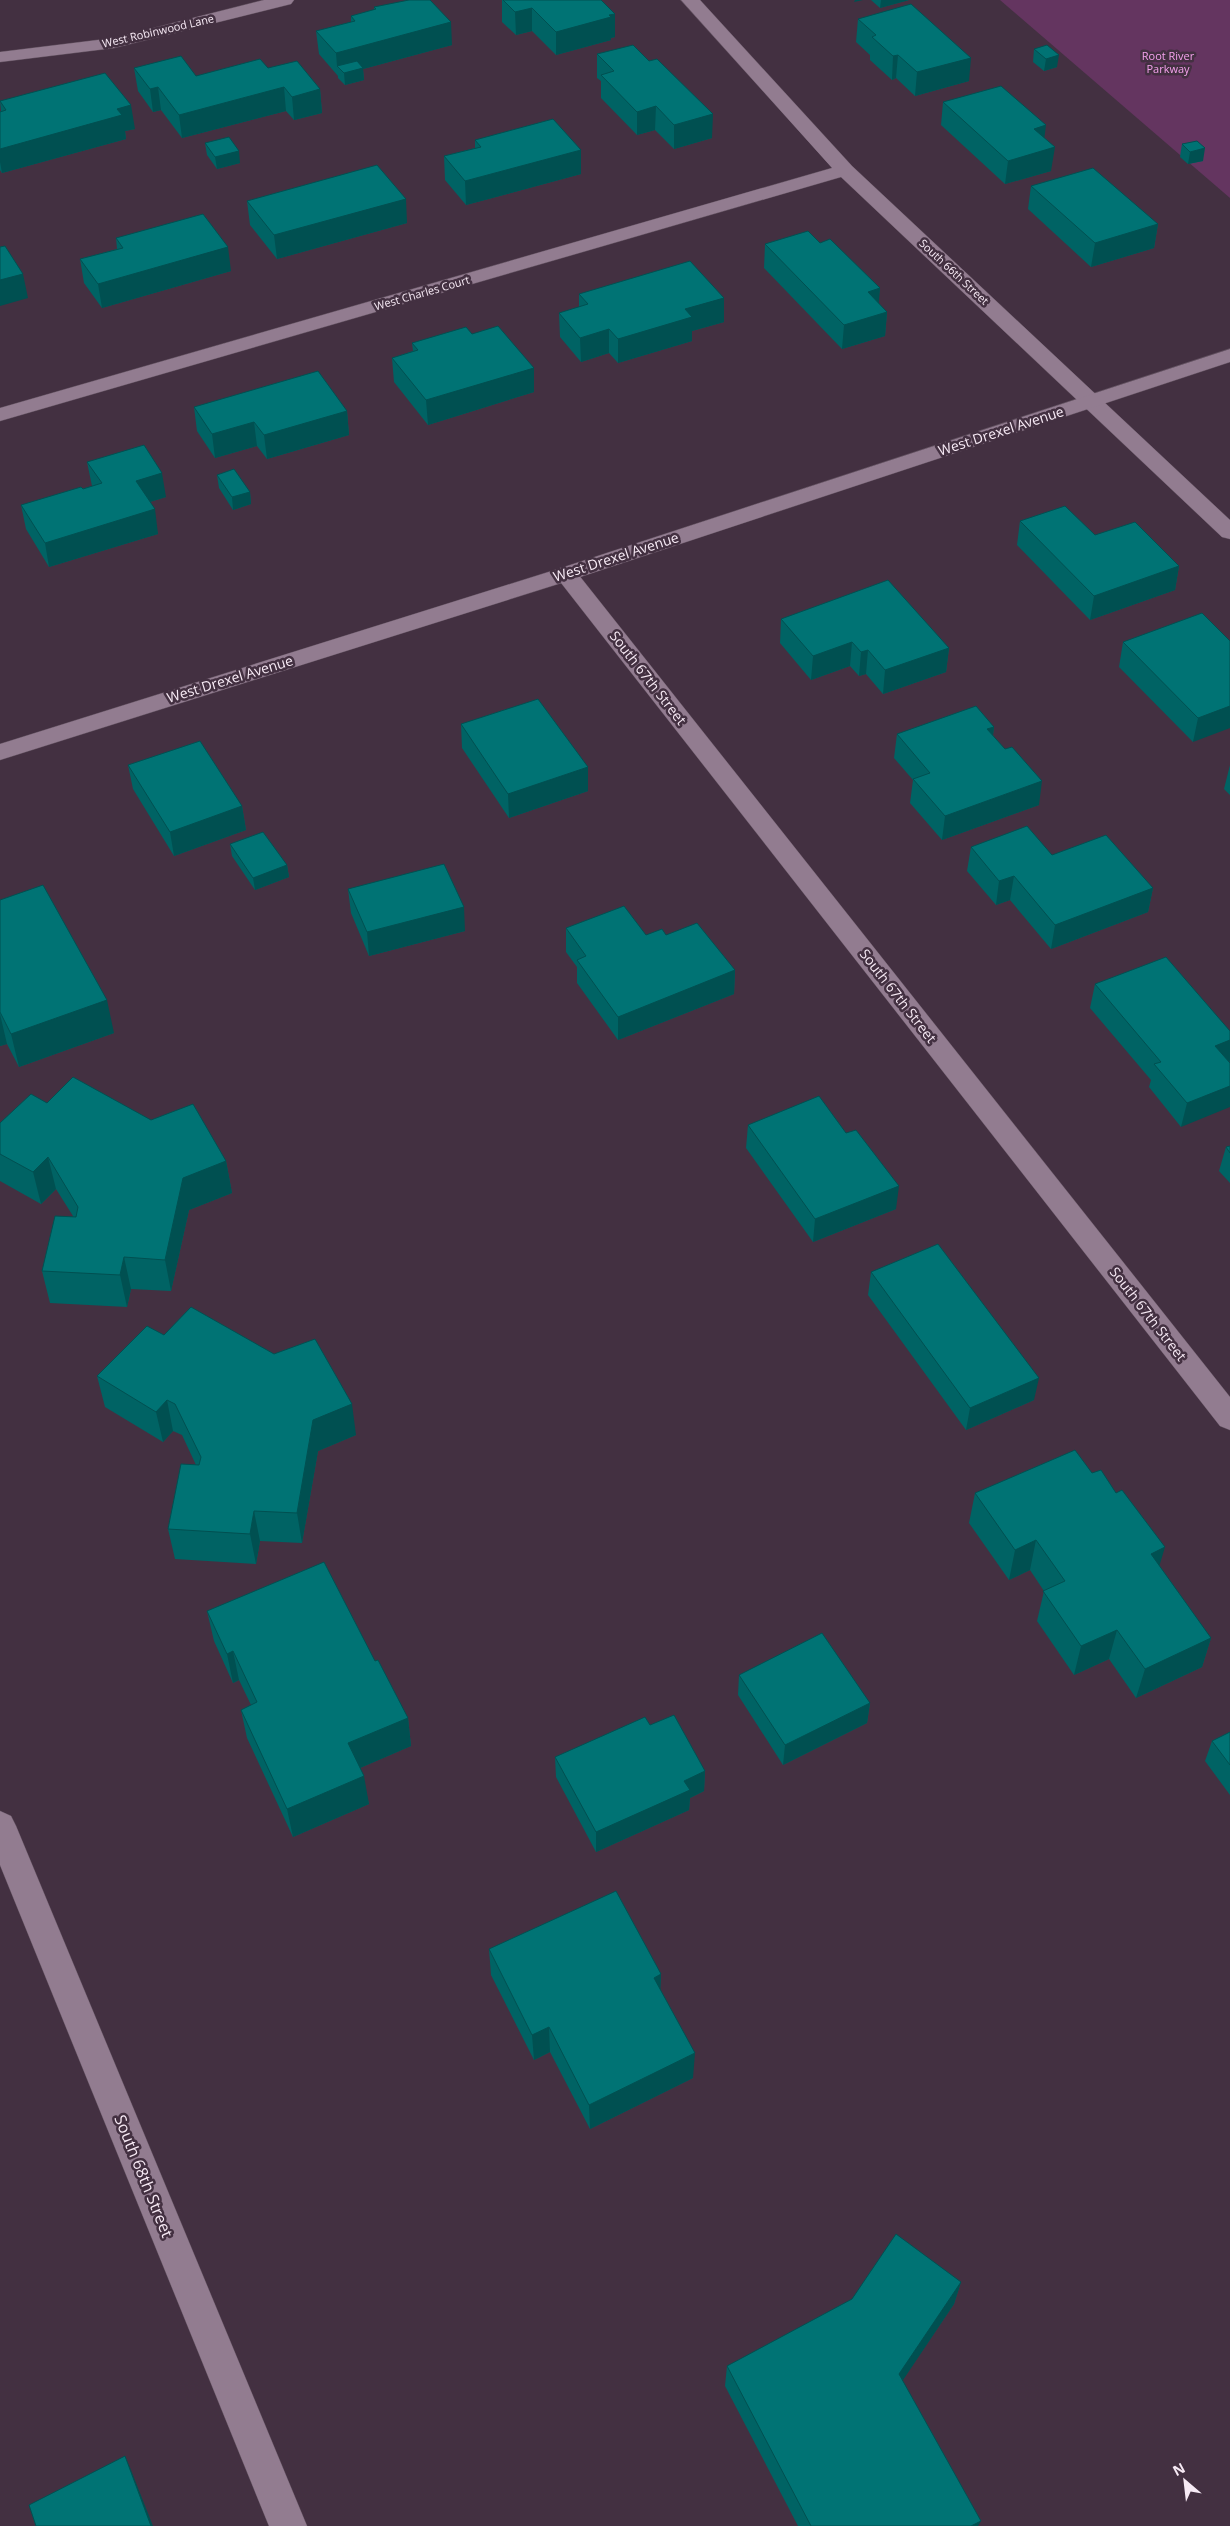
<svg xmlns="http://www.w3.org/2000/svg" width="1230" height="2526" viewBox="0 0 1230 2526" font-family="'Open Sans',sans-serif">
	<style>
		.green { fill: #643560 }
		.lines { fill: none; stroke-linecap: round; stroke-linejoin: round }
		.minor-casing { stroke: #5f4f5d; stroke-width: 1 }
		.tertiary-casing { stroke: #5f4f5d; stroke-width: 1 }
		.minor { fill: #927c90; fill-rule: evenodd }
		.tertiary { fill: #927c90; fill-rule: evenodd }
		.wall { fill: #006364 }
		.shaded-wall { fill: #005051 }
		.building { fill: #007374; stroke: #005051 }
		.labels { text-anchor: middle; stroke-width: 5; stroke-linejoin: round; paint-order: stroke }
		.far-street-label { font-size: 11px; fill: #f7eaf5; stroke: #433041 }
		.far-park-label { font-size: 11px; fill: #f4a1ec; stroke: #433041 }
		.street-label { font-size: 14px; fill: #f7eaf5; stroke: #433041 }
		.near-street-label { font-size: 16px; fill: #f7eaf5; stroke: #433041 }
	</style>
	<rect width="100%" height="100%" fill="#433041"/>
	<!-- green -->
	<path class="green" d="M1000,0H1230V198Z"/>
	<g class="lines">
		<defs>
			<path id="minor" d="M264,0H294L291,4L114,48L0,62V52L114,38Z
				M681,0H700L852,166L1230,520V539L1222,537L841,177L0,421V408L832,168Z
				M566,567L574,569L1230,1397V1430L1220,1426L558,579L555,574L558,569Z"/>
			<path id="tertiary" d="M1230,349V362L574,579L0,760V744L558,569Z
				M0,1811L11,1816L16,1826L307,2526H269L0,1865Z"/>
		</defs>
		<!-- minor casing -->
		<use href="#minor" class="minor-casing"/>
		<!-- tertiary casing -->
		<use href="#tertiary" class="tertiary-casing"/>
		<!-- minor -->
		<use href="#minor" class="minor"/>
		<!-- tertiary -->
		<use href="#tertiary" class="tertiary"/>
	</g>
	<!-- wall -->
	<path class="wall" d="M502,0H601L615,37L611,38V40L556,55L532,31L516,35L502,22Z
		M871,0H909L880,8Z
		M374,7L452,45L363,69L364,80L345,85L338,78V76L319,54L316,31L351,22V16L374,10Z
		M858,19L969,81L915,96L896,78L892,80L870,60V55L856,42Z
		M1034,49L1057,67L1044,71L1033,62Z
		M597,54L649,61L712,138L674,149L655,130L637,135L601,98V81L597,78Z
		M134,68L196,76L268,68L320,89L322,113L294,120L286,111L182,138L161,110L153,112L138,91Z
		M0,101L135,129L125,131L126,139L2,173L0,170V112L1,111Z
		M943,102L1044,138L1051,171L1005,184L941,125Z
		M475,140L581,150V174L466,205L445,180L444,156L475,148Z
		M205,143L240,163L217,169L207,155Z
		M1182,144L1203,161L1188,164L1180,157Z
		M1031,186L1158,224L1154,248L1091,267L1028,209Z
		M247,201L407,223L277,259L250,225Z
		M116,238L231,271L102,308L84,283L80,259L117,249Z
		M820,243L880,288L878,303L887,312L885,336L842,349L764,268L765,244Z
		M579,294L724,322L692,331V341L618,363L609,353L581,362L560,337L559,313L579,307Z
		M472,334L534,392L428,425L394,382L392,358L413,351L412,343Z
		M194,407L347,411L349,435L267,459L257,446L215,458L197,431Z
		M87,462L166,497L150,502L158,534L49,567L26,529L21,505L92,486Z
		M217,475L250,492L251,504L233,510L219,488Z
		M1020,521L1095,535L1179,566L1175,590L1090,620L1017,545Z
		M781,619L949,648L946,672L883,694L866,674L859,676L850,666L811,680L780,643Z
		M1230,641L1193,742L1119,667L1123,642Z
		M461,724L588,767V791L509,818L462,748Z
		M994,727L993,735L1039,805L942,840L910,803L913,780L894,758L897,734Z
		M128,765L242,806L246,830L174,856L133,789Z
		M1230,765V795L1224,789Z
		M230,844L287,865L289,877L255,890L232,856Z
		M971,847L1052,855L1153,888L1148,912L1051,949L1010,900L996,905L967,871Z
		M348,889L465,931L369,956L351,913Z
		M0,900L114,1033L19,1067L7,1044L0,1046Z
		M566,928L646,935H666L735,970L734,994L618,1040L577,983V967L566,952Z
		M1095,984L1230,1061L1229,1062L1181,1127L1149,1087L1151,1080L1090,1008Z
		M47,1103L151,1120L226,1161L232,1193L189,1210L171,1291L131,1289L127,1307L50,1303L42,1271L73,1216L56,1189L41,1204L0,1181V1123Z
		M748,1125L896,1209L813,1242L746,1148Z
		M1230,1146V1183L1219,1171L1226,1147Z
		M871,1272L1034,1400L966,1430L868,1295Z
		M164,1335L356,1435L318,1451L302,1543L260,1541L256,1564L175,1559L168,1529L196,1465L182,1435L173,1431L163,1442L105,1407L97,1376Z
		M975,1493L1159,1566L1211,1638L1202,1667L1136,1698L1109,1659L1074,1675L1037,1621L1044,1591L1030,1570L1009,1580L969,1523Z
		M207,1611L375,1661L408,1718L411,1746L360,1768L369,1804L293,1837L247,1738L241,1710L251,1705L239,1680L233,1683L214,1641Z
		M739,1675L870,1703L867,1723L783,1765L738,1695Z
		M650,1725L705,1771L704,1791L690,1798L689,1810L596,1852L556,1777L555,1757Z
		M1230,1732V1795L1205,1761L1212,1741Z
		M489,1949L661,1974L660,1989L693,2078L590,2129L550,2052L534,2060L491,1975Z
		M961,2282L954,2304L902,2381L978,2526H798L725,2386L727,2366Z"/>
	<!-- shaded-wall -->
	<path class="shaded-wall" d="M855,0H863L854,2Z
		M881,0H909L880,8Z
		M532,8V31L516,35L515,12Z
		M615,14V37L611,38V40L556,55V32Z
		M451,22L452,45L363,69L364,80L345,85L344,73L337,66L336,53Z
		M898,55L896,78L892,80L893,56Z
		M1059,55L1057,67L1044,71L1046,59Z
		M971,58L969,81L915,96L917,72Z
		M158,87L161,110L153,112L150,89Z
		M284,87L286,111L182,138L179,115Z
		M320,89L322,113L294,120L292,97Z
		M131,105L135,129L125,131L126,139L2,173L0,162V149L117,109Z
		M656,106L655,130L637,135V112Z
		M713,114L712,138L674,149V125Z
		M1046,125L1043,149L1034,129Z
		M1055,147L1051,171L1005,184L1008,161Z
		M1205,148L1203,161L1188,164L1190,152Z
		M581,150V174L466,205L465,181Z
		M239,151L240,163L217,169L215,157Z
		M406,199L407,223L277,259L274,235Z
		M1158,224L1154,248L1091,267L1095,243Z
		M228,247L231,271L102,308L98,284Z
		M23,274L28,298L0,306V280Z
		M880,288L878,312L868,292Z
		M724,298V322L692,331V341L618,363V339L685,309Z
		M887,312L885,336L842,349L844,325Z
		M609,329V353L581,362L580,338Z
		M534,368V392L428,425L426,400Z
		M347,411L349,435L267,459L264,435Z
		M254,422L257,446L215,458L212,434Z
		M162,473L166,497L140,505L136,481Z
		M250,492L251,504L233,510L232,497Z
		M155,509L158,534L49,567L45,543Z
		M1179,566L1175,590L1090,620L1094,596Z
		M852,642L850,666L811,680L813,656Z
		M949,648L946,672L883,694L885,670Z
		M868,650L866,674L859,676L861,652Z
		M1230,706V728L1193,742L1198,718Z
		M994,727L991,751L987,729Z
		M588,767V791L509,818L508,794Z
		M1042,781L1039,805L942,840L945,816Z
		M242,806L246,830L174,856L170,832Z
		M287,865L289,877L255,890L253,878Z
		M1014,876L1010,900L996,905L999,881Z
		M1153,888L1148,912L1051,949L1055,925Z
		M464,907L465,931L369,956L367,932Z
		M735,970L734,994L618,1040V1017Z
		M107,1000L114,1033L19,1067L11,1034Z
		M0,1014L7,1044L0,1046Z
		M1230,1040V1061L1209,1069L1215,1046Z
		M1230,1086V1107L1181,1127L1187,1103Z
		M48,1157L56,1189L41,1204L33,1172Z
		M226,1161L232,1193L189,1210L171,1291L165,1260L183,1178Z
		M899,1186L896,1209L813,1242L815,1219Z
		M124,1257L131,1289L127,1307L120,1275Z
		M1039,1378L1034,1400L966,1430L970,1408Z
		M167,1400L173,1431L163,1442L156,1412Z
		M352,1404L356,1435L318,1451L302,1543L297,1513L313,1420Z
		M254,1511L260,1541L256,1564L250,1534Z
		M1036,1540L1030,1570L1009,1580L1015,1550Z
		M1165,1547L1156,1577L1151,1554Z
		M1117,1630L1109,1659L1074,1675L1081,1646Z
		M1211,1638L1202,1667L1136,1698L1145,1669Z
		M233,1651L239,1680L233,1683L227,1654Z
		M870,1703L867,1723L783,1765L785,1745Z
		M408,1718L411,1746L353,1771L348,1743Z
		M705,1771L704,1791L690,1798L689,1810L596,1852V1832L684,1781Z
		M364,1776L369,1804L293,1837L287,1809Z
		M661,1974L660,2000L654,1978Z
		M549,2027L550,2052L534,2060L532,2035Z
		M695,2053L693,2078L590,2129L589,2105Z
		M961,2282L954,2304L893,2395L899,2374Z
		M125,2456L131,2470L153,2526H151Z
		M981,2521L978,2526H971Z"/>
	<!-- building -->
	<path class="building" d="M409,0H430L451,22L336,53L316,31L355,21L351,16L376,9L374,7Z
		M503,0H601L615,14L609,15L611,17L556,32L532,8L515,12Z
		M911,4L971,58L917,72L898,55L893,56L872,37L876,35L858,19Z
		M633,45L649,61L657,59L713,114L674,125L656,106L637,112L601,75L614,71L597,54Z
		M1047,45L1059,55L1046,59L1034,49Z
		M181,56L196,76L260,59L268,68L297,61L320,89L292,97L284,87L179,115L158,87L150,89L134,68Z
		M357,61L363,68L344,73L337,66Z
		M105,73L131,105L117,109L122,115L0,149V112L6,110L0,101Z
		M1001,86L1046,125L1034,129L1055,147L1008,161L943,102Z
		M553,119L581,150L465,181L444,156L481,147L475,140Z
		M229,137L239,151L215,157L205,143Z
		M1197,141L1205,148L1190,152L1182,144Z
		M377,165L406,199L274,235L247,201Z
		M1093,168L1158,224L1095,243L1031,186Z
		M203,214L228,247L98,284L80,259L123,248L116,238Z
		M808,231L820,243L830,239L880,288L868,292L887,312L844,325L765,244Z
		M5,246L23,274L0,280V247Z
		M690,261L724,298L685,309L692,317L618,339L609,329L580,338L559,313L588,304L579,294Z
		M498,326L534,368L426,400L392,358L418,350L412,343L466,327L472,334Z
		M318,371L347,411L264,435L254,422L212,434L194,407Z
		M144,445L162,473L136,481L155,509L45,543L21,505L81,487L83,489L102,483L87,462Z
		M234,469L250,492L232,497L217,475Z
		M1065,506L1095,535L1135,522L1179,566L1094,596L1020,521Z
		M888,580L949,648L885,670L868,650L861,652L852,642L813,656L781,619Z
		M1202,613L1230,641V706L1198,718L1123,642Z
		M538,699L588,767L508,794L461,724Z
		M976,706L994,727L987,729L1005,749L1012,747L1042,781L945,816L913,779L930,773L897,734Z
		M200,741L242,806L170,832L128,765Z
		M1027,826L1052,855L1106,835L1153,888L1055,925L1014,876L999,881L971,847Z
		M263,832L287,865L253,878L230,844Z
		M444,864L464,907L367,932L348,889Z
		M43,885L107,1000L11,1034L0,1012V900Z
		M624,906L646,935L662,929L666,935L697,923L735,970L618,1017L577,960L586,956L566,928Z
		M1166,957L1230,1031V1040L1215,1046L1230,1063V1086L1187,1103L1154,1064L1161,1062L1095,984Z
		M73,1077L151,1120L193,1104L226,1161L183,1178L165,1260L124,1257L120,1275L42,1271L55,1216L76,1217L78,1207L48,1157L33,1172L0,1154V1123L31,1094L47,1103Z
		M819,1096L846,1133L856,1130L899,1186L815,1219L748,1125Z
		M1230,1146V1153L1226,1147Z
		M938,1244L1039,1378L970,1408L871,1272Z
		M191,1307L274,1354L315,1339L352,1404L313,1420L297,1513L254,1511L250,1534L168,1529L181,1464L199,1465L201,1457L175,1404L167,1400L156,1412L97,1376L147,1326L164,1335Z
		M1075,1450L1092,1473L1101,1470L1116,1493L1122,1490L1165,1547L1151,1554L1211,1638L1145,1669L1117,1630L1081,1646L1043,1591L1065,1581L1036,1540L1015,1550L975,1493Z
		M324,1562L375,1661L378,1660L408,1718L348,1743L364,1776L287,1809L241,1710L257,1702L233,1651L227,1654L207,1611Z
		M822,1633L870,1703L785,1745L739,1675Z
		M674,1715L705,1771L684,1781L690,1790L596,1832L555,1757L645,1717L650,1725Z
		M1230,1732V1765L1212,1741Z
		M616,1891L661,1974L654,1978L695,2053L589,2105L549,2027L532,2035L489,1949Z
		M896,2234L961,2282L899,2374L981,2521L971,2526H811L727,2366L852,2299Z
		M125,2456L151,2526H36L29,2505Z"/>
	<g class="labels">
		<!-- far-street labels -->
		<g class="far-street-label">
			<text transform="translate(158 31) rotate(-13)" y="4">West Robinwood Lane</text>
			<text transform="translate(954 272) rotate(43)" y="4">South 66th Street</text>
			<text transform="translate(422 293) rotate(-16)" y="4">West Charles Court</text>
		</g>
		<!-- far-park labels -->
		<g class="far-park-label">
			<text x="1168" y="60">Root River<tspan x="1168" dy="13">Parkway</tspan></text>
		</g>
		<!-- street labels -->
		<g class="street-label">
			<text transform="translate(1001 431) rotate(-18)" y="5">West Drexel Avenue</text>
			<text transform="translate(616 557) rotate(-18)" y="5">West Drexel Avenue</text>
			<text transform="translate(648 678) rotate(52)" y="5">South 67th Street</text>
			<text transform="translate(230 679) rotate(-17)" y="5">West Drexel Avenue</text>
			<text transform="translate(898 996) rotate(52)" y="5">South 67th Street</text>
			<text transform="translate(1148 1314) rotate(52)" y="5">South 67th Street</text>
		</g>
		<!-- near-street labels -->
		<g class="near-street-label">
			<text transform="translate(144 2176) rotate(68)" y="6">South 68th Street</text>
		</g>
	</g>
	<!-- north arrow -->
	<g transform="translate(1185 2481) rotate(332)" stroke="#433041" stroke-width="4" paint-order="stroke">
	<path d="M0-4L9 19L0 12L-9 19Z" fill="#f7eaf5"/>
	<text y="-8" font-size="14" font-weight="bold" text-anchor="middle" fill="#f7eaf5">N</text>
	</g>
</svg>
